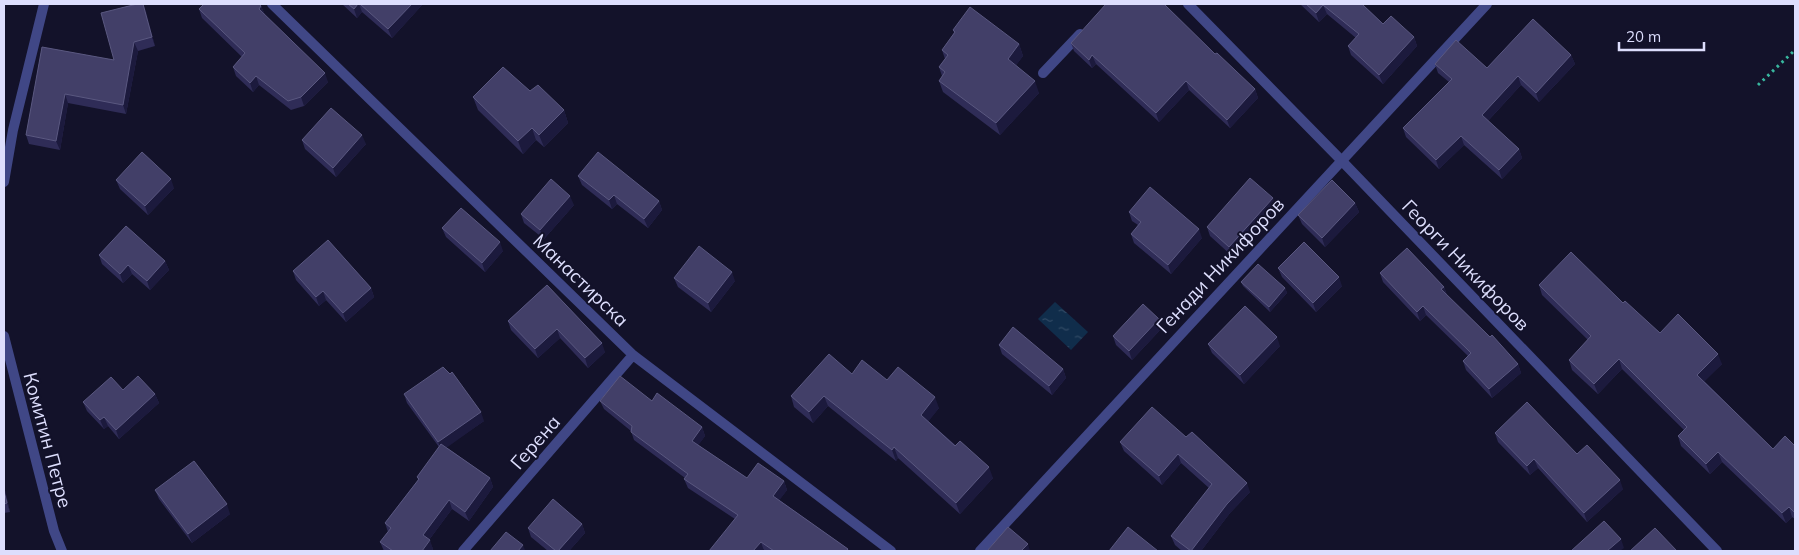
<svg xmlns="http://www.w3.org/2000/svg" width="1799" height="555" viewBox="0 0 1799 555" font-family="Mulish,sans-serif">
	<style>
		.water { fill: url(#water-ripples) }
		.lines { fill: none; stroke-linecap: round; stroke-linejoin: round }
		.path { stroke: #38b79f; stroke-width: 3; stroke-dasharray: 2.5 4; stroke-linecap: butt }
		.service { stroke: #404786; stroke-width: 10 }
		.minor { stroke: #404786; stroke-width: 10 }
		.wall { fill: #2f2c57 }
		.shaded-wall { fill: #1c1a3d }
		.building { fill: #423f68; stroke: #5a5880 }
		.labels { text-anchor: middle; stroke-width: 4; stroke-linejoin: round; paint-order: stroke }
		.street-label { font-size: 19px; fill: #dddefd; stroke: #13122a }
	</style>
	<defs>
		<pattern id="water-ripples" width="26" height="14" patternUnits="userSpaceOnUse" patternTransform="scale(1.25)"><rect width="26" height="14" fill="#102d4b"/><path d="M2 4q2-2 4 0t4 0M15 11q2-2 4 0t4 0" fill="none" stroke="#324b66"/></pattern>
	</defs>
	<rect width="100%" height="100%" fill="#13122a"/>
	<!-- water -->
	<path class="water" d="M1055,302L1088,332L1071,350L1038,319Z"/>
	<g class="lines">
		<!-- path -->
		<path class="path" d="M1758,85L1795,50"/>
		<!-- service -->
		<path class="service" d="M1043,73L1080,34"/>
		<!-- minor -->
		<path class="minor" d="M272,4L633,355L891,551
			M1188,4L1341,160L1717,551
			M4,182L13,130L44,4
			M4,336L54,531L62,551
			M463,551L633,355
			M980,551L1487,4"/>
	</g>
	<!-- wall -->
	<path class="wall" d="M143,4L155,46L138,51L126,114L68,103L60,150L29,144L26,135L42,47L114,60Z
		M342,4H423L392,38L362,12L357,18Z
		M1300,4H1362L1383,24L1414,37L1417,46L1383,84L1351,55L1348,46L1356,38L1327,14L1319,22Z
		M261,6L265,15L328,82L304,106L291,110L259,85L253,92L236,76L233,67L242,57L202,18L199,9Z
		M953,30L1019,44L1023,56L1016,65L1039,93L1000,135L943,92L939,81L942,76L939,67L945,59L942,50L954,33Z
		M1071,43L1215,54L1255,89L1258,98L1230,128L1189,90L1159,122L1096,64L1092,68L1074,51Z
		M1571,55L1575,64L1539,102L1521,85L1488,121L1519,149L1522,158L1502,179L1464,145L1439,169L1406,137L1403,128L1449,82L1438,73L1435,64L1487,68Z
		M530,91L564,110L568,123L544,147L536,140L523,154L478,110L473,97Z
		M302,140L366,144L336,177L305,149Z
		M578,176L659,201L662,210L648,228L617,204L612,209L582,185Z
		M116,180L174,188L148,215L120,189Z
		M1355,203L1359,212L1325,247L1302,224L1298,215Z
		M574,205L544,239L524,223L521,214Z
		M1276,207L1232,256L1210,236L1207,227Z
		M1129,212L1202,238L1171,274L1134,243L1131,234L1138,225L1132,221Z
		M442,228L503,251L485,272L446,237Z
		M99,255L165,261L169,270L150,290L132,274L123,283L102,264Z
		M1278,268L1342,286L1316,312L1282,277Z
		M293,271L371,288L374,297L346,322L326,300L319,306L296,280Z
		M1380,273L1444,287L1447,295L1518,364L1521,373L1492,398L1466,370L1463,361L1468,356L1426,315L1420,321L1383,282Z
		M674,278L735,281L711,312L678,287Z
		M1241,282L1285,288L1287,293L1270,312L1243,286Z
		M547,285L605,352L588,368L560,338L538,358L511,330L508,321Z
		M1539,285L1623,303L1660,333L1722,364L1704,381L1773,449L1795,446V519L1792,517L1786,523L1722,462L1710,474L1681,446L1678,436L1684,430L1622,369L1598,394L1572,370L1569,360L1588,340L1542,295Z
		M1162,328L1132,360L1116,345L1113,336Z
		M1208,344L1280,346L1244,384L1212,353Z
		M999,345L1063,369L1066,378L1052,395L1002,354Z
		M852,374L887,380L939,408L928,421L993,478L960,514L898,458L896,461L828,406L813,423L794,407L791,396Z
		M123,390L155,394L159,403L119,439L108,426L104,429L87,411L83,402Z
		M404,394L484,421L446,447L490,478L493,487L469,521L452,509L429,540L433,549L432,551H384L380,542L388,532L385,523L418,480L417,477L439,447L407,403Z
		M600,401H652L702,427L705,436L698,445L747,478L784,481L787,490L779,500L848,549L849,551H765L735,519L688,488L684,479L685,478L634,440L631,431L604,409Z
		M1495,433L1577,454L1623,489L1587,522L1538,468L1530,475L1498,442Z
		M1186,437L1250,492L1230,513L1201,551H1182L1175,545L1171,536L1209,488L1181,463L1162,485L1124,451L1120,442Z
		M4,486L10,512L4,513Z
		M155,490L230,514L192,543L159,499Z
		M582,524L585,533L569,551H548L531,537L528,528Z"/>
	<!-- shaded-wall -->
	<path class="shaded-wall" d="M143,4L146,11L155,46L152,37Z
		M358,4H359L362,12L357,18L354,9Z
		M412,4H423L392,38L388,29Z
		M1323,5L1327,14L1319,22L1316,13Z
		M261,6L265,15L259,9Z
		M1414,37L1417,46L1383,84L1379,75Z
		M134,42L138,51L126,114L123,105Z
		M1019,44L1023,56L1012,71L1008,59Z
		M1092,55L1096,64L1092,68L1089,60Z
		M1571,55L1575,64L1539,102L1536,93Z
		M325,73L328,82L304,106L301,97Z
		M256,76L259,85L253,92L250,83Z
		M1518,76L1521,85L1485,124L1482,115Z
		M1035,81L1039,93L1000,135L996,123Z
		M1186,81L1189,90L1159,122L1156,113Z
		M1255,89L1258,98L1230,128L1227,120Z
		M65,94L68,103L60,150L56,141Z
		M564,110L568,123L544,147L539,135Z
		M532,128L536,140L523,154L518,141Z
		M362,135L366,144L336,177L333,168Z
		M1461,136L1464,145L1439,169L1436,160Z
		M1519,149L1522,158L1502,179L1499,170Z
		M171,179L174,188L148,215L145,206Z
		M614,195L617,204L612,209L609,200Z
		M570,196L574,205L544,239L540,230Z
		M1273,198L1276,207L1232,256L1229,247Z
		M659,201L662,210L648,228L644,219Z
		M1355,203L1359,212L1325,247L1322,238Z
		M1199,229L1202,238L1171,274L1168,265Z
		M500,242L503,251L485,272L482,263Z
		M165,261L169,270L150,290L147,281Z
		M128,265L132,274L123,283L120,274Z
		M732,272L735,281L711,312L708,303Z
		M1339,277L1342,286L1316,312L1313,303Z
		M1444,287L1447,296L1441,289Z
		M371,288L374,297L346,322L343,313Z
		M1285,288L1287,293L1270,312L1269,307Z
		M323,291L326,300L319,306L316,297Z
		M1423,306L1426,315L1420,321L1417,312Z
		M1159,319L1162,328L1132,360L1129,351Z
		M557,329L560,338L538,358L535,349Z
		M1277,337L1280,346L1244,384L1240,375Z
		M602,343L605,352L588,368L585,358Z
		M1718,354L1722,364L1701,385L1697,375Z
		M1619,359L1622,369L1598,394L1594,384Z
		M1518,364L1521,373L1492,398L1489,389Z
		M1063,369L1066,378L1052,395L1049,386Z
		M155,394L159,403L119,439L116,430Z
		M824,396L828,406L813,423L809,412Z
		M935,397L939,408L925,426L921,415Z
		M481,412L484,421L442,451L438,442Z
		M104,417L108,426L104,429L100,420Z
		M702,427L705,436L695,450L692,441Z
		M894,447L898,458L896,461L892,450Z
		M1718,452L1722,462L1710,474L1706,464Z
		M1178,454L1181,463L1162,485L1159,476Z
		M1534,459L1538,468L1530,475L1527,466Z
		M989,467L993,478L960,514L956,503Z
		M490,478L493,487L469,521L465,512Z
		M1620,480L1623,489L1587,522L1584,513Z
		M784,481L787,490L776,505L773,496Z
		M1247,483L1250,492L1230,513L1201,551H1191L1227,504Z
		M4,486L10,512L7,503L4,491Z
		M449,500L452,509L426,544L423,535Z
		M227,504L230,514L192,543L188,534Z
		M1789,507L1792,517L1786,523L1782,513Z
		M582,524L585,533L569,551H558Z
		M1621,539L1624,548L1620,551H1607Z
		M430,540L433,549L432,551H422Z
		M761,542L764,551H753Z
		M1028,544L1030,551H1021Z
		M523,545L525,550L524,551H518Z"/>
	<!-- building -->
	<path class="building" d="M137,4H143L152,37L134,42L123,105L65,94L56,141L26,135L42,47L114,60L101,13Z
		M204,4H259L261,6L259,9L325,73L301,97L288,101L256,76L250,83L233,67L245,53L199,9Z
		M348,4H358L354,9Z
		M360,4H412L388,29Z
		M1106,4H1164L1215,54L1217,53L1255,89L1227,120L1186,81L1156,113L1092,55L1089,60L1071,43Z
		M1306,4H1362L1383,24L1391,16L1414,37L1379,75L1348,46L1359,34L1323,5L1316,13Z
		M970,7L1019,44L1008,59L1035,81L996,123L939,81L945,72L939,67L948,55L942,50L955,32L953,30Z
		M1533,19L1571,55L1536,93L1518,76L1482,115L1519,149L1499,170L1461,136L1436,160L1403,128L1452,79L1435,64L1456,40L1487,68Z
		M503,67L530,91L538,85L564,110L539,135L532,128L518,141L473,97Z
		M331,108L362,135L333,168L302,140Z
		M142,152L171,179L145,206L116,180Z
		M598,152L659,201L644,219L614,195L609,200L578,176Z
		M1250,178L1273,198L1229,247L1207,227Z
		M551,179L570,196L540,230L521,214Z
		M1332,180L1355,203L1322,238L1298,215Z
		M1150,187L1199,229L1168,265L1131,234L1141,222L1129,212Z
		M461,208L500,242L482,263L442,228Z
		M126,226L165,261L147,281L128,265L120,274L99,255Z
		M328,240L371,288L343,313L323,291L316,297L293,271Z
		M1304,242L1339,277L1313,303L1278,268Z
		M699,246L732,272L708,303L674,278Z
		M1407,248L1444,287L1441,289L1490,337L1492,335L1518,364L1489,389L1463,361L1471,353L1423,306L1417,312L1380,273Z
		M1571,252L1623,303L1625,301L1660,333L1678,314L1718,354L1697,375L1773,449L1785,436L1795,446V513L1789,507L1782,513L1718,452L1706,464L1678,436L1687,427L1619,359L1594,384L1569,360L1591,336L1539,285Z
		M1258,264L1285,288L1269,307L1241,282Z
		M547,285L602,343L585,358L557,329L535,349L508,321Z
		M1143,304L1159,319L1129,351L1113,336Z
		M1245,306L1277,337L1240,375L1208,344Z
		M1013,327L1063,369L1049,386L999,345Z
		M829,354L852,374L862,360L887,380L898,367L935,397L921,415L955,446L960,441L989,467L956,503L894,447L892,450L824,396L809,412L791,396Z
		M443,367L450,374L452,372L481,412L438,442L404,394Z
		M138,376L155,394L116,430L104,417L100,420L83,402L111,377L123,390Z
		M620,376L652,401L657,393L702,427L692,441L747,478L758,463L784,481L773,496L848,549L846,551H774L761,542L753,551H709L738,515L684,479L688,474L631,432L632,426L600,401Z
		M1527,402L1577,454L1587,445L1620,480L1584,513L1534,459L1527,466L1495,433Z
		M1152,407L1186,437L1192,432L1247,483L1227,504L1191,551L1171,536L1212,484L1178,454L1159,476L1120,442Z
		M441,444L490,478L465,512L449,500L423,535L430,540L422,551H393L380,542L391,528L385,523L419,479L417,477Z
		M194,461L227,504L188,534L155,490Z
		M4,491L7,503L4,504Z
		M553,499L582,524L558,551H556L528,528Z
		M1604,521L1621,539L1607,551H1571Z
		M1008,527L1028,544L1021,551H987Z
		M1128,527L1158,551H1109Z
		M1655,528L1677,551H1630Z
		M506,532L523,545L518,551H490Z"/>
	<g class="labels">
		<!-- street labels -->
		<g class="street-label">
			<text transform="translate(1220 265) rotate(-47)" y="7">Генади Никифоров</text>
			<text transform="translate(1466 265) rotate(46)" y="7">Георги Никифоров</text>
			<text transform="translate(581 280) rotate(44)" y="7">Манастирска</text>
			<text transform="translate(48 440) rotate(75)" y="7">Комитин Петре</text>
			<text transform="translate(535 442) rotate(-49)" y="7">Герена</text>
		</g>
	</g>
	<!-- border -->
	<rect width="1799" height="555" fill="none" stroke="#dddefd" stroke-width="10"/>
	<!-- scale -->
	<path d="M1619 42v8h85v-8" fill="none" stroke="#dddefd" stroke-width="2.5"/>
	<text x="1626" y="42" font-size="15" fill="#dddefd" stroke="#13122a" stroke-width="4" paint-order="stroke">20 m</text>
</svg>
